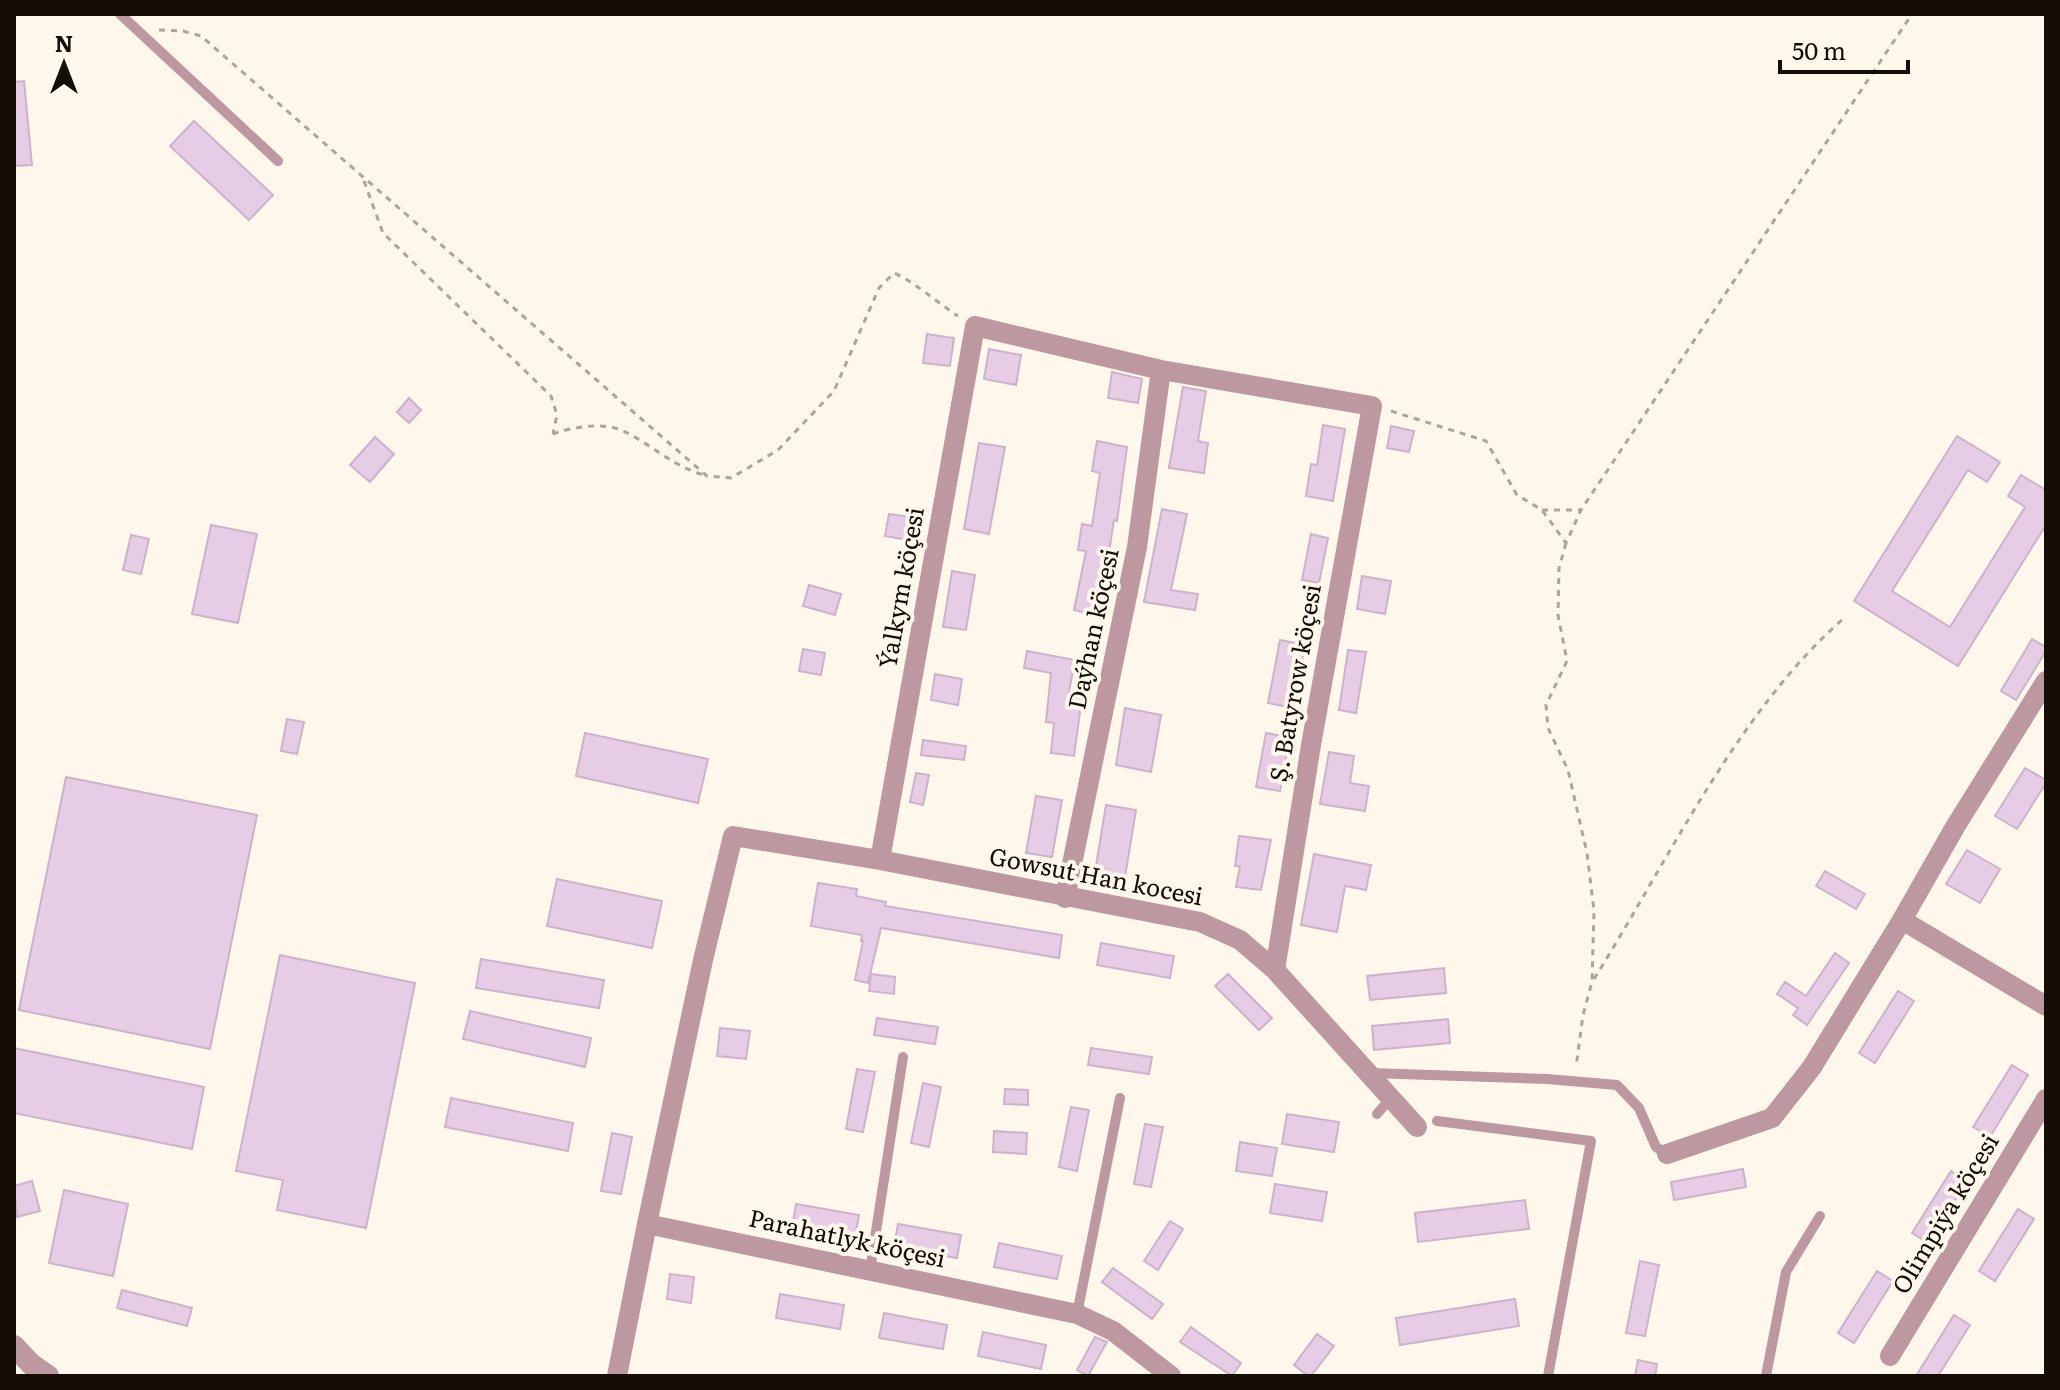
<svg xmlns="http://www.w3.org/2000/svg" width="2060" height="1390" viewBox="0 0 2060 1390" font-family="Literata,serif">
	<style>
		.building { fill: #e6cce5; stroke: #cbb3ca; stroke-width: 2 }
		.lines { fill: none; stroke-linecap: round; stroke-linejoin: round }
		.path { stroke: #ada59b; stroke-width: 3; stroke-dasharray: 6 6; stroke-linecap: butt }
		.service { stroke: #be98a0; stroke-width: 10 }
		.minor { stroke: #be98a0; stroke-width: 20 }
		.tertiary { stroke: #be98a0; stroke-width: 22 }
		.labels { text-anchor: middle; stroke-width: 8; stroke-linejoin: round; paint-order: stroke }
		.street-label { font-size: 24px; fill: #150e06; stroke: #fff7ec }
	</style>
	<rect width="100%" height="100%" fill="#fff7ec"/>
	<!-- building -->
	<path class="building" d="M24,81L32,165L14,166V82Z
		M194,121L273,195L249,220L170,146Z
		M927,334L954,338L950,366L923,363Z
		M989,349L1021,355L1016,385L984,379Z
		M1112,372L1142,379L1138,403L1108,398Z
		M1183,387L1206,391L1198,441L1208,443L1204,473L1169,468Z
		M409,398L421,410L409,423L397,412Z
		M1323,425L1345,429L1333,501L1306,496L1311,464L1317,465Z
		M1391,426L1414,431L1409,452L1387,448Z
		M1957,436L2000,462L1987,482L1968,470L1892,591L1950,627L2025,507L2008,496L2021,475L2046,490V525L1958,666L1854,601Z
		M375,437L394,454L370,482L350,465Z
		M1097,441L1127,447L1117,521L1114,520L1099,616L1074,610L1086,551L1078,550L1082,524L1092,526L1100,473L1092,471Z
		M979,443L1005,447L989,534L964,529Z
		M1162,509L1187,514L1171,590L1198,594L1195,610L1144,602Z
		M889,514L912,517L908,540L885,536Z
		M211,525L257,534L238,623L192,614Z
		M1311,534L1328,538L1319,583L1302,580Z
		M131,535L149,539L141,574L123,570Z
		M952,571L975,575L966,630L943,627Z
		M1362,576L1391,581L1385,614L1357,609Z
		M809,585L841,594L835,615L803,606Z
		M2032,639L2046,647V651L2016,700L2001,691Z
		M1280,640L1305,645L1293,708L1268,703Z
		M803,649L825,653L821,675L799,671Z
		M1348,650L1366,652L1356,713L1339,710Z
		M1027,651L1075,660L1068,697L1082,698L1074,756L1051,753L1054,723L1046,722L1051,673L1024,668Z
		M935,674L962,679L958,705L931,700Z
		M1125,708L1161,715L1151,772L1116,765Z
		M287,719L304,722L297,754L281,751Z
		M585,733L708,759L698,803L576,776Z
		M1266,733L1290,737L1280,791L1256,787Z
		M923,740L966,746L964,760L921,755Z
		M1329,752L1354,756L1350,783L1369,786L1365,811L1320,804Z
		M2025,768L2046,780V783L2017,829L1995,816Z
		M916,773L929,775L923,805L910,802Z
		M66,777L257,815L210,1049L19,1010Z
		M1036,796L1062,800L1052,857L1026,853Z
		M1106,805L1136,810L1125,877L1095,872Z
		M1239,836L1271,840L1261,890L1236,887L1240,866H1235Z
		M1967,850L2000,869L1980,903L1946,884Z
		M1314,854L1371,865L1366,890L1345,886L1337,932L1301,925Z
		M1825,871L1865,894L1856,909L1816,886Z
		M557,879L662,901L652,948L547,926Z
		M818,883L857,889L856,896L886,902L885,906L1062,935L1059,958L881,928L868,983L855,980L863,941H861L862,935L811,926Z
		M1101,943L1174,956L1170,978L1097,965Z
		M1835,953L1849,963L1807,1025L1793,1015L1798,1008L1777,994L1785,982L1806,996Z
		M280,955L415,983L366,1228L277,1210L283,1180L236,1171Z
		M481,959L604,980L599,1008L476,988Z
		M1444,968L1446,993L1370,1000L1367,976Z
		M871,974L895,977L894,994L869,991Z
		M1228,974L1272,1018L1259,1030L1215,986Z
		M1898,991L1914,1001L1875,1063L1859,1053Z
		M470,1011L591,1038L585,1067L463,1039Z
		M877,1018L938,1027L935,1044L874,1035Z
		M1448,1019L1450,1043L1374,1050L1372,1026Z
		M720,1028L750,1031L746,1059L717,1056Z
		M14,1048L204,1087L192,1149L14,1113Z
		M1091,1048L1152,1057L1149,1074L1088,1065Z
		M2012,1065L2028,1075L1990,1137L1973,1127Z
		M857,1069L875,1072L863,1132L846,1129Z
		M923,1083L941,1087L929,1147L911,1143Z
		M1005,1089L1028,1090V1105L1004,1104Z
		M451,1098L573,1123L568,1151L445,1127Z
		M1071,1107L1089,1110L1077,1171L1059,1167Z
		M1287,1114L1339,1122L1334,1152L1282,1144Z
		M1145,1124L1163,1127L1151,1187L1134,1184Z
		M994,1131L1027,1133L1026,1154L993,1152Z
		M612,1133L632,1137L621,1194L601,1191Z
		M1240,1142L1277,1148L1272,1176L1236,1171Z
		M1743,1169L1746,1187L1674,1200L1671,1182Z
		M1951,1171L1967,1181L1928,1243L1912,1233Z
		M32,1181L40,1211L17,1217L14,1186Z
		M1275,1184L1327,1192L1322,1221L1270,1213Z
		M64,1190L128,1204L113,1276L49,1263Z
		M1525,1200L1529,1229L1418,1242L1415,1213Z
		M796,1204L859,1215L855,1238L792,1227Z
		M2018,1209L2034,1219L1995,1281L1979,1271Z
		M1170,1221L1183,1229L1158,1270L1144,1261Z
		M898,1224L961,1235L957,1258L894,1247Z
		M999,1243L1062,1256L1057,1279L994,1267Z
		M1640,1261L1659,1265L1645,1336L1626,1333Z
		M1113,1268L1163,1304L1152,1319L1102,1282Z
		M1877,1271L1893,1281L1854,1343L1838,1333Z
		M670,1274L694,1277L691,1303L667,1299Z
		M122,1290L192,1308L187,1326L117,1308Z
		M780,1294L844,1305L840,1329L776,1318Z
		M1515,1299L1519,1326L1400,1345L1396,1318Z
		M884,1313L947,1325L943,1349L879,1338Z
		M1954,1315L1970,1325L1938,1376H1916Z
		M1191,1327L1241,1363L1232,1376L1180,1342Z
		M983,1332L1046,1345L1041,1369L978,1356Z
		M1317,1334L1334,1346L1311,1376H1308L1294,1365Z
		M1095,1337L1107,1342L1088,1376L1077,1370Z
		M1638,1360L1657,1364L1655,1376H1635Z"/>
	<g class="lines">
		<!-- path -->
		<path class="path" d="M159,30L183,31L201,36L707,476L731,478L778,450L834,391L879,288L894,273C918,284 936,302 958,316
			M364,181L383,233L551,396L557,415L553,434
			M1391,411L1486,441L1517,495L1542,510L1566,543L1581,510L1912,14
			M553,434C573,427 601,422 621,430C650,443 672,466 704,475
			M1542,510H1581
			M1566,543L1559,568L1558,615L1567,661L1546,705L1548,728L1568,770L1587,853L1594,911L1592,982L1583,1015L1576,1067
			M1594,979C1668,861 1738,711 1843,619"/>
		<!-- service -->
		<path class="service" d="M120,14L278,161
			M1371,1073L1547,1079L1617,1085L1639,1108L1656,1147L1667,1154
			M1377,1114L1391,1098
			M1437,1121L1591,1141L1548,1376
			M870,1270L903,1057
			M1077,1314L1120,1098
			M1766,1376L1786,1272L1820,1216"/>
		<!-- minor -->
		<path class="minor" d="M880,860L975,326L1161,370L1372,406L1311,745L1275,970
			M1065,898L1137,547L1161,370
			M1902,920L2046,1006
			M1667,1154L1772,1118L1812,1067L1902,920L1955,827L2046,681
			M647,1224L703,960L733,836L880,860L1200,922L1240,940L1275,970L1417,1127
			M1890,1356L2046,1099
			M617,1376L647,1224L1077,1314L1113,1331L1171,1376"/>
		<!-- tertiary -->
		<path class="tertiary" d="M14,1346L31,1364L48,1376"/>
	</g>
	<g class="labels">
		<!-- street labels -->
		<g class="street-label">
			<text transform="translate(902 588) rotate(-80)" y="8">Ýalkym köçesi</text>
			<text transform="translate(1094 629) rotate(-78)" y="8">Daýhan köçesi</text>
			<text transform="translate(1296 683) rotate(-80)" y="8">Ş. Batyrow köçesi</text>
			<text transform="translate(1096 877) rotate(11)" y="8">Gowsut Han kocesi</text>
			<text transform="translate(1946 1214) rotate(-59)" y="8">Olimpiýa köçesi</text>
			<text transform="translate(847 1239) rotate(12)" y="8">Parahatlyk köçesi</text>
		</g>
	</g>
	<!-- border -->
	<rect width="2060" height="1390" fill="none" stroke="#150e06" stroke-width="32"/>
	<!-- north arrow -->
	<g transform="translate(64 64)" stroke="#fff7ec" stroke-width="6" paint-order="stroke">
	<path d="M0-6L14 30L0 20L-14 30Z" fill="#150e06"/>
	<text y="-12" font-size="22" font-weight="bold" text-anchor="middle" fill="#150e06">N</text>
	</g>
	<!-- scale -->
	<path d="M1780 60v12h128v-12" fill="none" stroke="#150e06" stroke-width="4"/>
	<text x="1792" y="60" font-size="24" fill="#150e06" stroke="#fff7ec" stroke-width="6" paint-order="stroke">50 m</text>
</svg>
